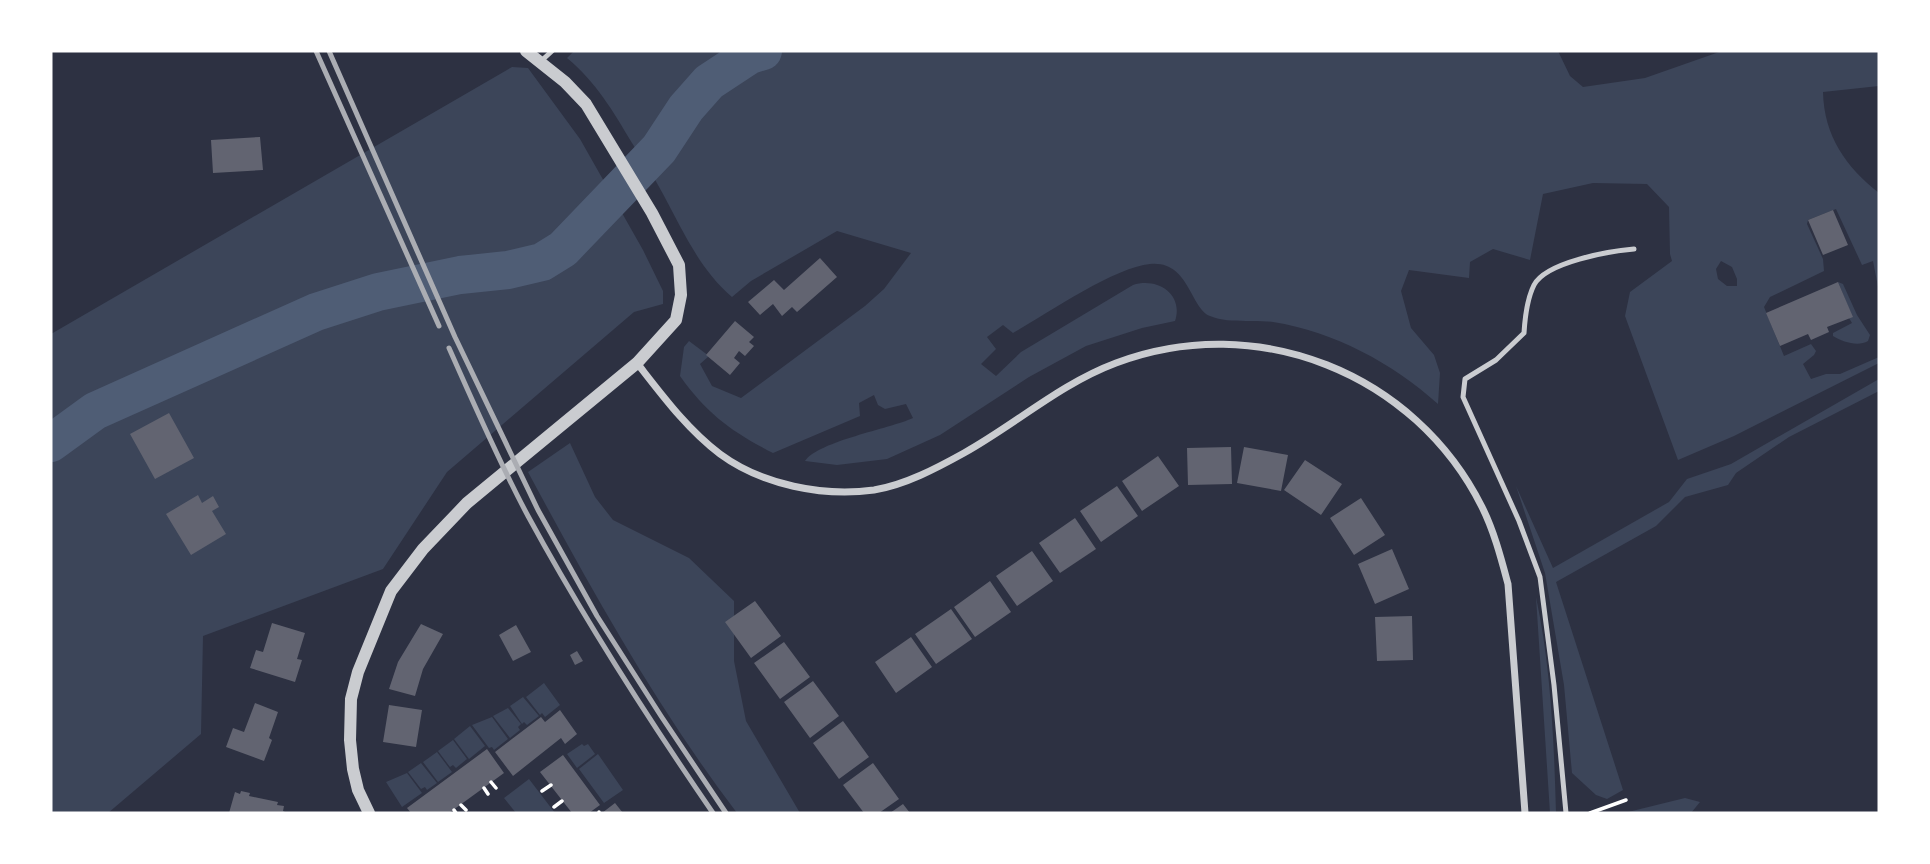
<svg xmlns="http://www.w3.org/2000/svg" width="1930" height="864" viewBox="0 0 1930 864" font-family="'DM Sans',sans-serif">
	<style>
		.green { fill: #3c4559; fill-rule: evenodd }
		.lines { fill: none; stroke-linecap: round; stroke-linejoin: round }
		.river { stroke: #4f5d75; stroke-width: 38 }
		.building { fill: #626471 }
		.path { stroke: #fff; stroke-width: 3.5 }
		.service { stroke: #caccd0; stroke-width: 5 }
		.minor { stroke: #caccd0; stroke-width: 7 }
		.tertiary { stroke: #caccd0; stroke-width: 12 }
		.rail { stroke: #abadb3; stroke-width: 5 }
	</style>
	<rect width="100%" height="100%" fill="#2d3142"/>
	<!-- green -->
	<path class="green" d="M574,51H1558L1570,76L1583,87L1645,78L1722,51H1879V86L1823,92C1824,136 1846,167 1879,193V292L1873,261L1862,265L1836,209L1808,220L1807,224L1823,259L1824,271L1770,297L1764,307L1784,356L1811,344L1816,351L1814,355L1803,364L1811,379L1826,374H1840L1879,357V363L1734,436L1678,460L1625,316L1630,292L1672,261L1670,254L1669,207L1647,184L1593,183L1543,194L1530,260L1493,249L1470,262L1469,278L1409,270L1401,291L1411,328L1434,355L1440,373L1438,404C1392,363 1335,332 1273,322C1253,319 1229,324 1210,316C1190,308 1189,260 1150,264C1115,267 1046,314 1013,333L1003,325L987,337L996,349L981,364L996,376L1021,352L1133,285C1157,277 1184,294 1175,321L1142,328L1086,346L1029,377L940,435L887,459L837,465L805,461C819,441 889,429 913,418L906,404L885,409L878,405L874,395L859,403L860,416L773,453C732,432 707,414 680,376L684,347L689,341L709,356L700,364L712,386L741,398L865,306L884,289L911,253L837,231L751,281L732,297C700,270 683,231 663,194C654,177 643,160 632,143C613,111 596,82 567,58ZM1721,261L1732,267L1737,279V286H1727L1718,279L1716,269Z
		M512,67L528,68L580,139L643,250L663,291V304L634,312L447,472L383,569L203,636L201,734L108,813H51V334Z
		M1838,282L1843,284L1857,315L1870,335L1868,341C1858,347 1843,342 1833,336V333L1852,323L1849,318L1852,316Z
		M1879,379V391L1789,437L1736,473L1728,485L1685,497L1656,526L1556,582L1623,790L1607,799L1596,795L1572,773L1564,685L1545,573L1516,486L1553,568L1669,502L1687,479L1731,464Z
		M570,443L595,497L613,520L689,558L734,601V661L746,721L800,813H737C657,708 591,589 528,472Z
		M1536,597C1551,667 1554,742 1556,813H1550Z
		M544,683L560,705L545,717L542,713L540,715L526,697Z
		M523,697L539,716L527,725L524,722L522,724L510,706Z
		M508,708L521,724L518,727L520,730L510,738L493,716Z
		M492,717L508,739L494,750L492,747L489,748L472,725Z
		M470,726L485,746L469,759L454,739Z
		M453,740L467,759L456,768L453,765L450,767L438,751Z
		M582,744L584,746L588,744L595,754L577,768L567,754Z
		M437,752L452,772L438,782L423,762Z
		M598,754L623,790L604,803L579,769Z
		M421,763L437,783L427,790L425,787L421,789L408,772Z
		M407,773L422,793L402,807L386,782Z
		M529,779L555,813H516L504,798Z
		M1685,798L1700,802L1691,813H1624Z"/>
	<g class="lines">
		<!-- river -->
		<path class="river" d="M51,443L95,411L316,312L378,292L460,275L508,270L542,262L563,249L659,149L686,108L709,82L750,55L763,51"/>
	</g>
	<!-- building -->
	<path class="building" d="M260,137L263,170L213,173L211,140Z
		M1833,210L1848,245L1823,255L1808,220Z
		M820,258L837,277L797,312L792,307L782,316L773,304L760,315L748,302L774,280L784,290Z
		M1838,282L1853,317L1827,327L1829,332L1811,340L1808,334L1780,346L1766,313Z
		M735,321L754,337L749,342L754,346L745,356L739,351L734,358L740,363L730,375L706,355Z
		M169,413L194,458L155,479L130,434Z
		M1231,447L1232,484L1188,485L1187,448Z
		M1244,447L1288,455L1281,491L1237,483Z
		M1158,456L1179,486L1142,511L1122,481Z
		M1305,460L1342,484L1321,515L1284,490Z
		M1117,486L1138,516L1101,542L1080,511Z
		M198,495L202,503L213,496L219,507L212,511L226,534L191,555L166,514Z
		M1361,498L1385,535L1354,555L1330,518Z
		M1075,518L1096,549L1060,573L1039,543Z
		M1392,549L1409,589L1375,604L1358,564Z
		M1032,551L1053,581L1017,606L996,576Z
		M990,581L1011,612L975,637L954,607Z
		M755,601L781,636L751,658L725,622Z
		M951,609L972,639L936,664L915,634Z
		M1412,616L1413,660L1377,661L1375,617Z
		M272,623L305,633L297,659L302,660L295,682L250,668L256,650L263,652Z
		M421,624L443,634L423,669L415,696L389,689L398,662Z
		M516,625L531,652L513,661L499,635Z
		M911,637L932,667L896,693L875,662Z
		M784,642L810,677L780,699L754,663Z
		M577,651L583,661L575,665L570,655Z
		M813,681L839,716L810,738L784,702Z
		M255,703L278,712L269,738L272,740L264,761L226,747L233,728L244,732Z
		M389,705L422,710L416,747L383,742Z
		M560,710L577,734L565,744L561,738L513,776L495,752L541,717L545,722Z
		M843,721L869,757L839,779L813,743Z
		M487,749L504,773L449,813H411L407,808Z
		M563,755L600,805L589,813H572L540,772Z
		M873,763L899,799L879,813H864L843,785Z
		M241,791L250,793L249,796L278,802L277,805L284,806L283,811L287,813H229L235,792L240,794Z
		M615,803L623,813H602Z
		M903,804L910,813H890Z"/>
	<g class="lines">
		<!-- path -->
		<path class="path" d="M491,782L496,788
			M484,788L488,794
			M542,791L551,785
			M461,805L466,810
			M554,807L562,801
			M454,810L456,813
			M599,812V813
			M1590,813L1626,800"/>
		<!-- service -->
		<path class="service" d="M540,62L552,51
			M1566,813L1554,685L1540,577L1519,521L1463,397L1465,379L1496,360L1524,333C1525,317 1527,299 1534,285C1546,262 1610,251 1634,249"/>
		<!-- minor -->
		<path class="minor" d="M637,363C662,395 687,429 720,454C762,485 823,497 874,490C905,485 937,468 964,453C1016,424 1060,384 1116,363C1257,310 1415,373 1482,507C1494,531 1501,558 1508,584L1525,813"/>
		<!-- tertiary -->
		<path class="tertiary" d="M369,813L358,790L353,769L350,740L351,699L358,672L391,591L423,549L467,503L637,363L676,320L681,295L679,265L652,213L586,104L565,82L526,51"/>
		<!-- rail -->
		<path class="rail" d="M316,51L439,326
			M329,51L455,337L538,510L597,616L661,716L726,813
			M449,348C474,404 499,462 528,516C584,619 647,717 713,813"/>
	</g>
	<!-- border -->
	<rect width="1930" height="864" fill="none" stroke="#ffffff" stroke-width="105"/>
</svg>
